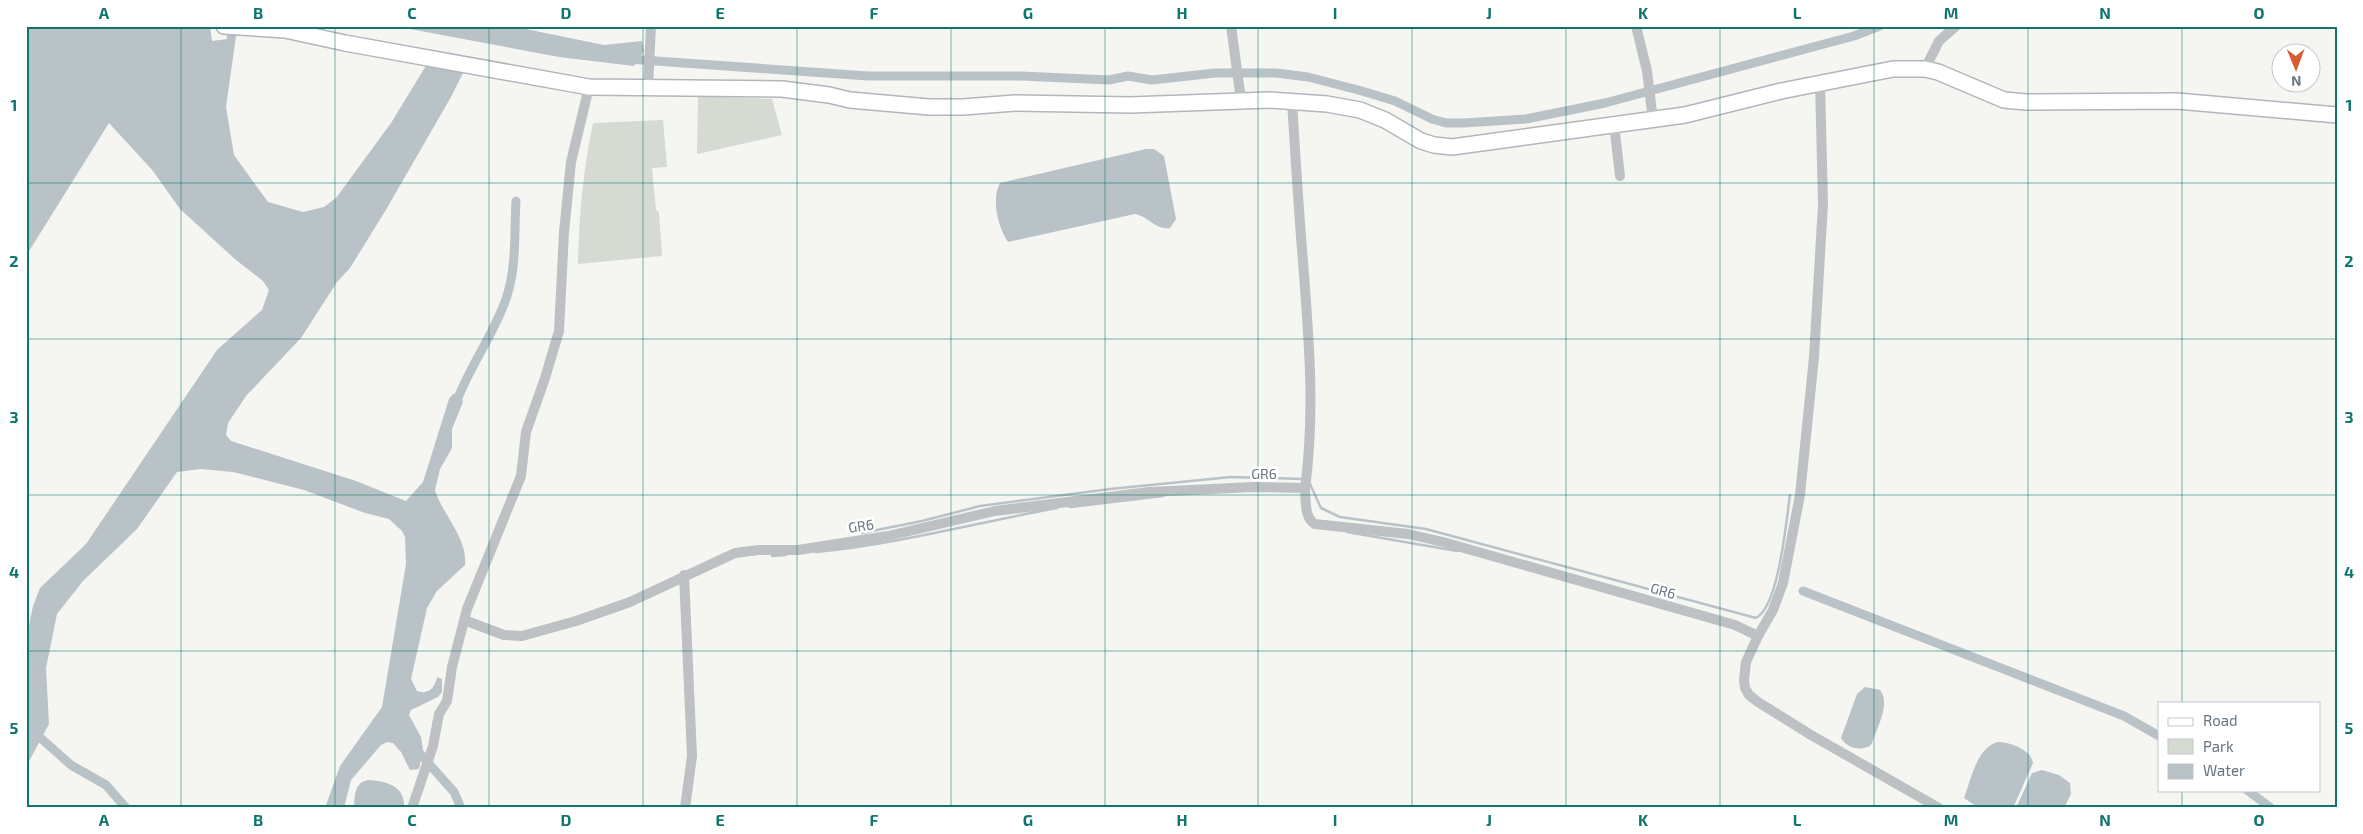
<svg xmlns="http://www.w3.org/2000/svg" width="2363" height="834" viewBox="0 0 2363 834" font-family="'Exo 2',sans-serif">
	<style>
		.green { fill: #d5dad2 }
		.water { fill: #b8c2c7 }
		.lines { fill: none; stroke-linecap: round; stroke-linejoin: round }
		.stream { stroke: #b8c2c7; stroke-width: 2.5 }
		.canal { stroke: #b8c2c7; stroke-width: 9 }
		.secondary-casing { stroke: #b2b6ba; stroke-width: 18 }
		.minor { stroke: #bdc1c4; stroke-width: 10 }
		.secondary { stroke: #fff; stroke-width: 15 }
		.grid { fill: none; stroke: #0f766e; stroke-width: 1; stroke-opacity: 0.55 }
		.labels { text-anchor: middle; stroke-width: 5; stroke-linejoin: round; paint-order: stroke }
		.street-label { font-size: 14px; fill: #677581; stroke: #fff }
		.neatline { fill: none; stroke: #0f766e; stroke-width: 2 }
		.grid-label { font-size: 16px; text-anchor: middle; font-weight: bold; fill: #0f766e }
	</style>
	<rect width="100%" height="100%" fill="#f5f6f2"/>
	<!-- green -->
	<path class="green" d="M698,96L772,99L782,135L697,154Z
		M663,120L667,167L652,168L656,210L659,212L662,256L578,264C579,216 583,170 593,123Z"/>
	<!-- water -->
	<path class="water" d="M26,26H210L212,41L227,39L226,29H237L226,107L234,155L268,202L303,212L324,207L336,198L391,123L427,64L464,71L451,97L387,208L350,268L337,282L301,338L246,396L228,423L226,435L231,441L356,481L406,501L423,482L449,399L453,394H461L463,402L452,429V448L440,469L435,490C442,514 468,538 465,565L437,591L427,608L411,679L417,691C428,695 435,688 437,677L442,679V692L438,697L411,710L409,715L421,737L423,749L419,769L410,770L401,752L393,743L387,742L381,745L351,780L344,808H325L340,766L382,707L406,564L405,537L402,531L389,519L365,513L304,490L233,472L201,469L177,472L137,529L83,581L57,614L46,668L49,724L26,767V639L33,606L40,588L86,544L217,350L262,310L269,290L263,281L236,260L180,209L153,171L109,123L26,256Z
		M394,26H511L604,45L642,41L644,51L634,66L559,57Z
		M1146,149H1154L1164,156L1176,219L1170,228C1155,230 1148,216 1135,214L1008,242C998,227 991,200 1000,183Z
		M1865,687L1880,690C1891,704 1877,727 1872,743L1870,746C1859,751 1847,748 1841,738L1857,694Z
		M1997,742C2009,742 2031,749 2033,763L2013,808H1979L1964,798C1971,780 1976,749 1997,742Z
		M2042,770L2059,775L2070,783L2071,794L2064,808H2016L2032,773Z
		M368,780C386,781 406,786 404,808H354C355,795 354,783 368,780Z"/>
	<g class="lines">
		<!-- stream -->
		<path class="stream" d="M1309,482L1321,508L1340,517L1426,529L1756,618C1779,606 1786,522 1790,495
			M1070,507L1163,496
			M1347,532L1457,551
			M862,533L922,521L980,506L1110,489L1231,477L1303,479
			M816,552C897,544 976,523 1057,508
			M772,556L786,555"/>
		<!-- canal -->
		<path class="canal" d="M628,59L868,76H1022L1109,80L1128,76L1152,80L1215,73H1276L1308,77L1362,91L1395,101L1432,119L1446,123H1464L1526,119L1605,103L1854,36L1880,26
			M456,403C469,367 493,336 506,299C517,267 514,234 516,201
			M1803,591L2124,716L2159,736
			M34,732L71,765L106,785L126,808
			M414,747L454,792L461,808
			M2247,790L2271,808"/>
		<defs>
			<path id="secondary" d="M224,26L285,30L345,43L589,87L782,89L829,95L850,100L929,107H963L1015,103L1130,105L1269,100L1327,104L1360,110L1385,120L1421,141L1434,145L1452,147L1685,115L1781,91L1893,69H1925L1938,72L2004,100L2026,102L2177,101L2337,115"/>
		</defs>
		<!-- secondary casing -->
		<use href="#secondary" class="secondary-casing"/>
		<!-- minor -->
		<path class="minor" d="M1231,26L1241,100
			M1636,26L1647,71L1653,120
			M1925,69L1939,41L1956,26
			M648,88L651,26
			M1292,101C1295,150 1298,200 1302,249C1308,329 1316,408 1305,488
			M1614,124L1620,176
			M684,575L692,756L685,808
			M464,620L504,635L522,636L576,621L630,602L735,553L759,550H798L888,536L995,511L1149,492L1253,487L1305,488C1306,500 1304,518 1315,524L1408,534L1443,542L1735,625L1758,636L1746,662L1744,680L1745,688L1749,695L1758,702L1811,735L1939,808
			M1758,636L1773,610L1783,583L1800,495L1814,357L1823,204L1820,83
			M412,808L433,746L439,714L447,701L452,667L467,609L521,476L526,432L545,378L559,331L564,232L571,162L589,87"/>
		<!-- secondary -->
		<use href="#secondary" class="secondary"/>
	</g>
	<!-- grid -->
	<path class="grid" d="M181,26V808M335,26V808M489,26V808M643,26V808M797,26V808M951,26V808M1105,26V808M1258,26V808M1412,26V808M1566,26V808M1720,26V808M1874,26V808M2028,26V808M2182,26V703M26,183H2337M26,339H2337M26,495H2337M26,651H2337M2182,790V808"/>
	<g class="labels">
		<!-- street labels -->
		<g class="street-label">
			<text x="1264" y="479">GR6</text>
			<text transform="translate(861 526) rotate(-8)" y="5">GR6</text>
			<text transform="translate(1663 591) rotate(16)" y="5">GR6</text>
		</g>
	</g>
	<!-- border -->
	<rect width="2363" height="834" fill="none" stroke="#ffffff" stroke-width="55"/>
	<!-- legend -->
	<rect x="2158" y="702" width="162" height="90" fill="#ffffff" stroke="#c2c8cd"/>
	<rect x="2168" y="718" width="25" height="8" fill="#ffffff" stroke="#c2c8cd"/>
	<text x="2203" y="726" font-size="15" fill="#677581">Road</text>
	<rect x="2168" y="739" width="25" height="15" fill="#d5dad2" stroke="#c2c8cd"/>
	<text x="2203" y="752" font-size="15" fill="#677581">Park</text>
	<rect x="2168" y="764" width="25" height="15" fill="#b8c2c7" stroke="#c2c8cd"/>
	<text x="2203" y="776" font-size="15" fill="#677581">Water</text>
	<!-- north arrow -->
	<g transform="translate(2296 68) rotate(179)"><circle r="24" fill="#ffffff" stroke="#c2c8cd"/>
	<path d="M0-4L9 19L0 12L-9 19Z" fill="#d55d33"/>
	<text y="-8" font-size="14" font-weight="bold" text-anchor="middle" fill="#677581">N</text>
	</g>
	<rect x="28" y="28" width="2308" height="778" class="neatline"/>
	<g class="grid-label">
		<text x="104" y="19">A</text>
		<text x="258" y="19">B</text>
		<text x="412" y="19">C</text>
		<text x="566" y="19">D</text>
		<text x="720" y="19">E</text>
		<text x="874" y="19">F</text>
		<text x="1028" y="19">G</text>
		<text x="1182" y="19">H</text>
		<text x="1335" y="19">I</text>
		<text x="1489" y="19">J</text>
		<text x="1643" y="19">K</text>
		<text x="1797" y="19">L</text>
		<text x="1951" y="19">M</text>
		<text x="2105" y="19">N</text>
		<text x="2259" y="19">O</text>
		<text x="14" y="111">1</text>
		<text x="2349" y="111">1</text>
		<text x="14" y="267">2</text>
		<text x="2349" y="267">2</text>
		<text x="14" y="423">3</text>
		<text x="2349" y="423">3</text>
		<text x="14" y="578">4</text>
		<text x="2349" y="578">4</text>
		<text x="14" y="734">5</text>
		<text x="2349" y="734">5</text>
		<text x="104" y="826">A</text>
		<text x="258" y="826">B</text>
		<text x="412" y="826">C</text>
		<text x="566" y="826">D</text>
		<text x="720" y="826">E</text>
		<text x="874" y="826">F</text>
		<text x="1028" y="826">G</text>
		<text x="1182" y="826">H</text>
		<text x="1335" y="826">I</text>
		<text x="1489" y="826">J</text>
		<text x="1643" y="826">K</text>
		<text x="1797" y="826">L</text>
		<text x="1951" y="826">M</text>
		<text x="2105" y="826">N</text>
		<text x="2259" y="826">O</text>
	</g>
</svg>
